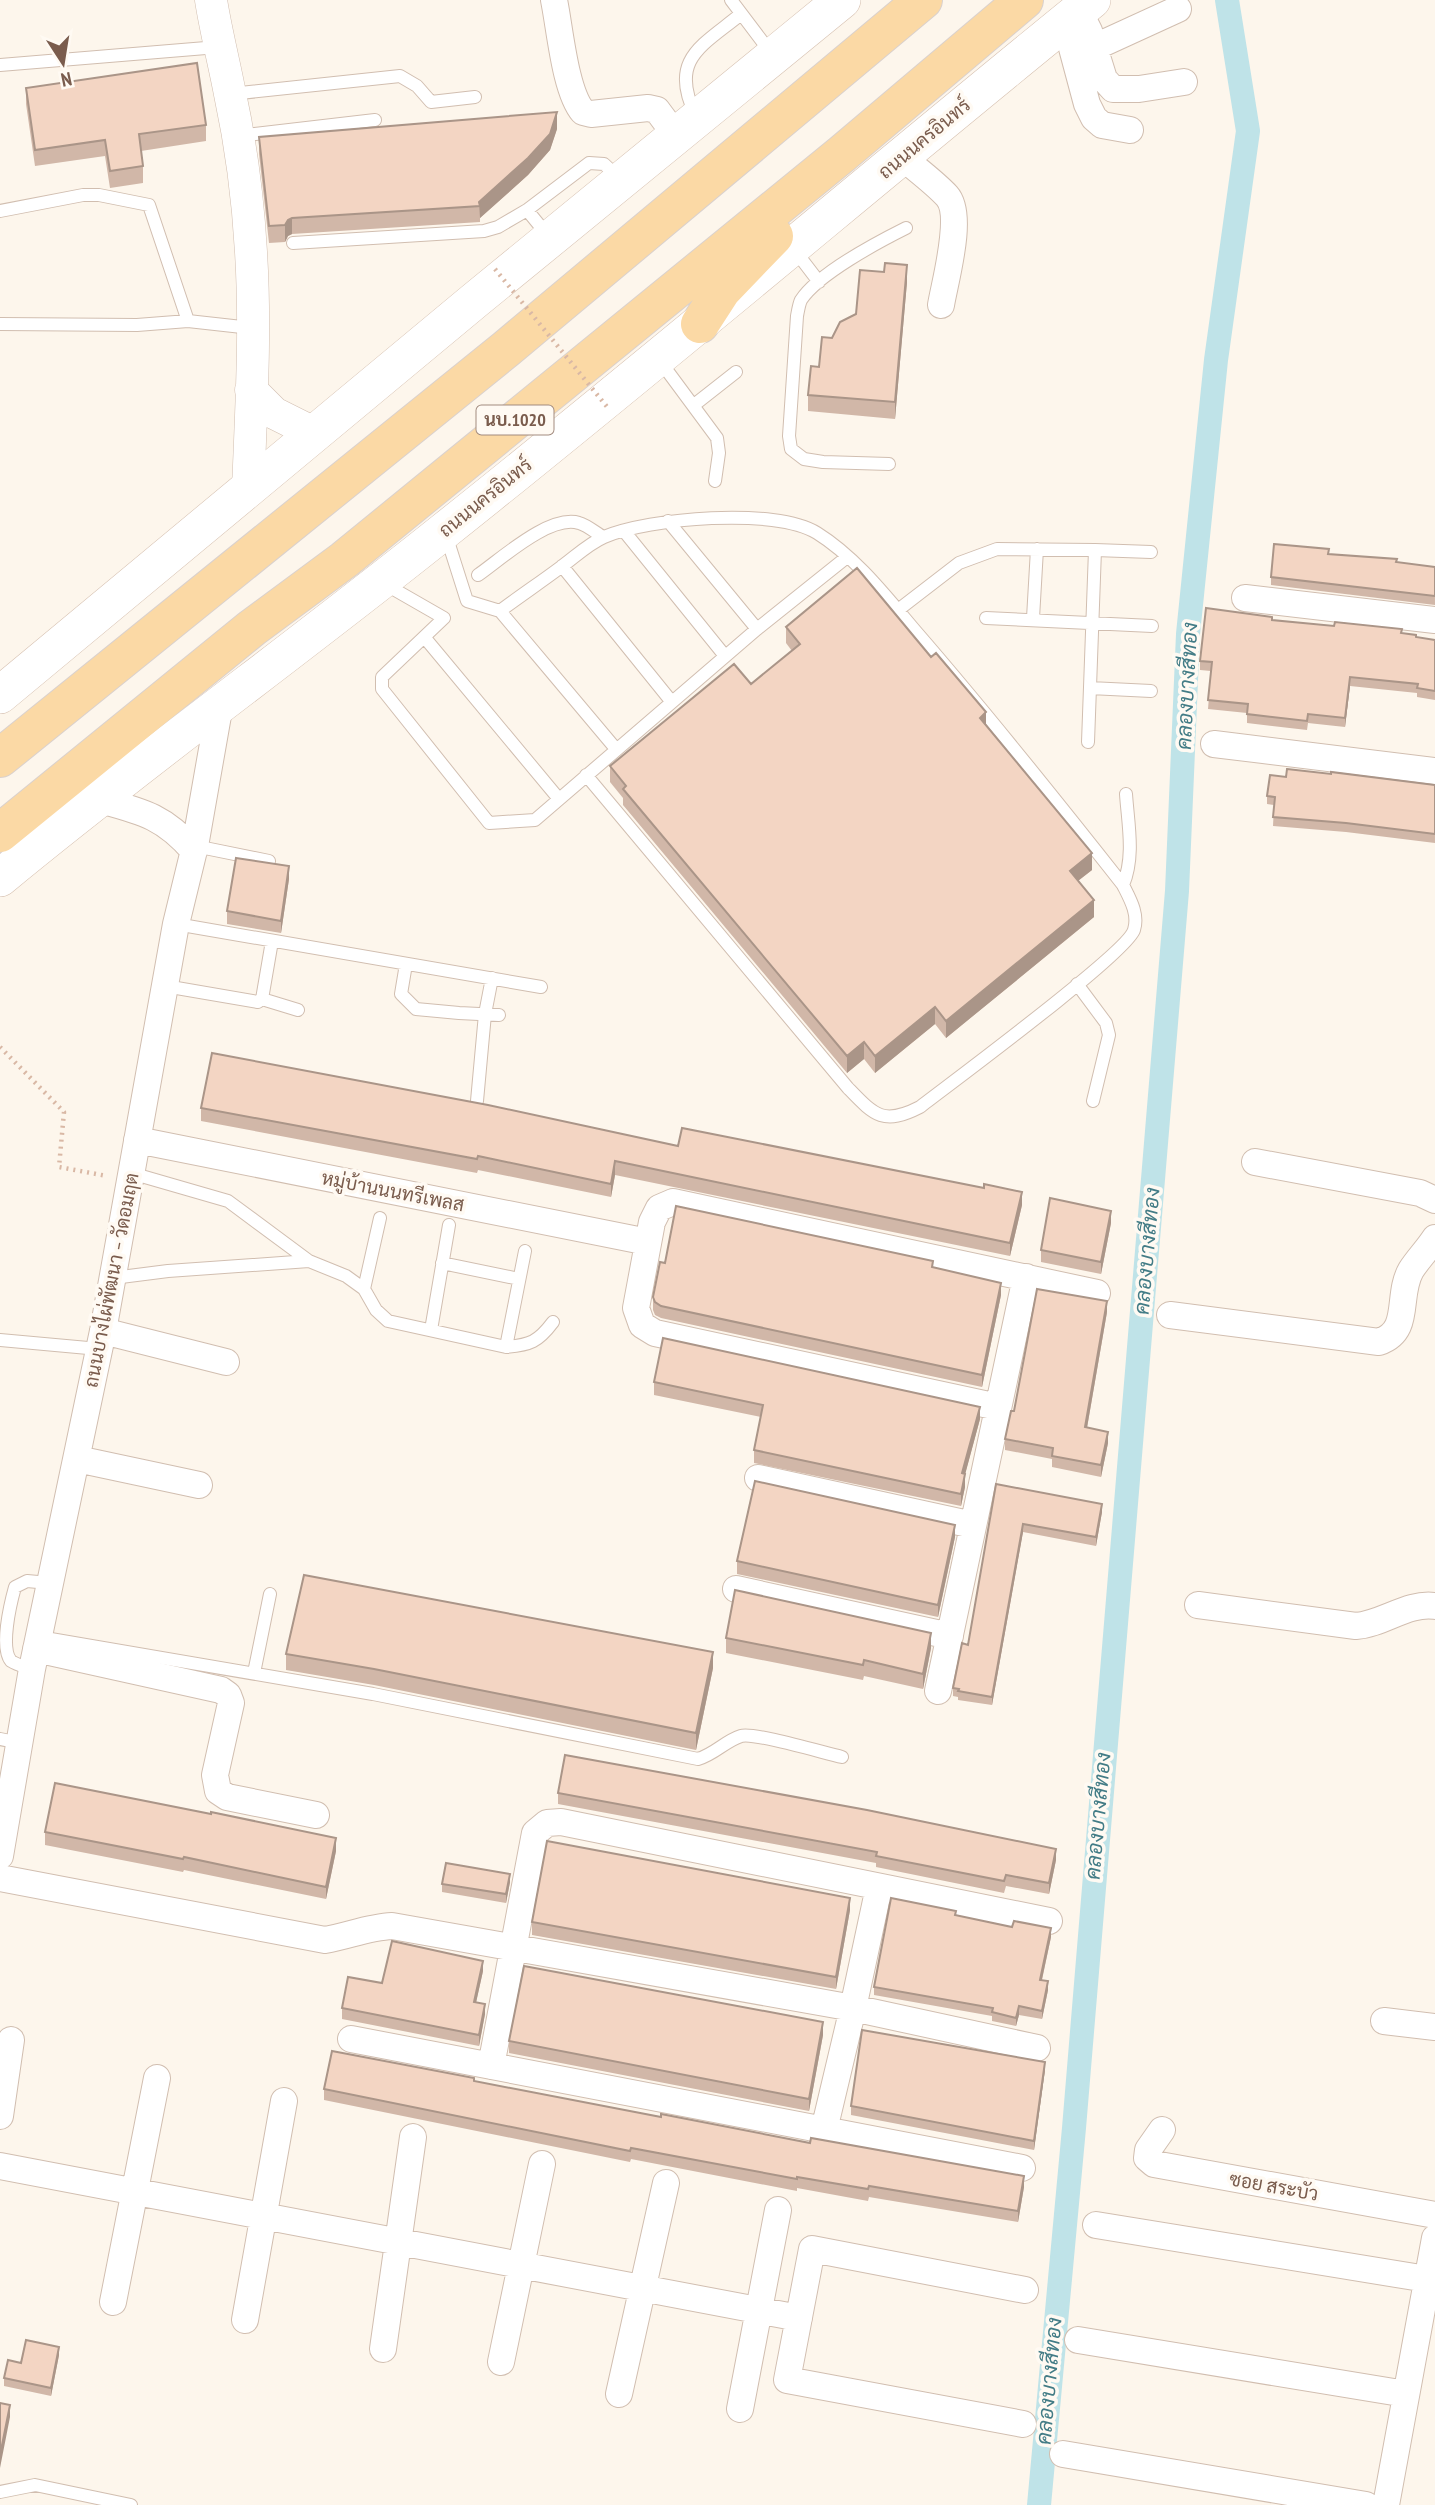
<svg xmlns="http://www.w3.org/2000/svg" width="1435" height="2505" viewBox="0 0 1435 2505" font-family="'PT Sans Narrow',Sarabun,sans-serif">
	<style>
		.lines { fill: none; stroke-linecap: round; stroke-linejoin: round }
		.canal { stroke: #bfe3e8; stroke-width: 24 }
		.service-casing { stroke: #d1beb0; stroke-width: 14 }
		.minor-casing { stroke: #d1beb0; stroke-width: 28 }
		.tertiary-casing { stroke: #d1beb0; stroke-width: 33 }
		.secondary-casing { stroke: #d6c0b0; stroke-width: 38 }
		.primary-casing { stroke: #dad1cd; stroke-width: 40 }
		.path { stroke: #d9b8a5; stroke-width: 4.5; stroke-dasharray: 2 5; stroke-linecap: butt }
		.service { stroke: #fff; stroke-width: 12 }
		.minor { stroke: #fff; stroke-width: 26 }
		.tertiary { stroke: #fff; stroke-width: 32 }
		.secondary { stroke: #fff; stroke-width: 37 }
		.primary { stroke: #fbd9a5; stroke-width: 38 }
		.path-bridge { stroke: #d9b8a5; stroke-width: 4.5; stroke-dasharray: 2 5; stroke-linecap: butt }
		.wall { fill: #d1b7a8 }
		.shaded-wall { fill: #aa9588 }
		.building { fill: #f3d5c3; stroke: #aa9588; stroke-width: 2 }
		.labels { text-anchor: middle; stroke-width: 7; stroke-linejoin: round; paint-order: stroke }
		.shield { fill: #fffaf3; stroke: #a28b7f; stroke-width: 2 }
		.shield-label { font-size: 18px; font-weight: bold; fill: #7a5c4d }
		.street-label { font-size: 19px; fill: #7a5c4d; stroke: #fffaf3 }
		.water-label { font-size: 21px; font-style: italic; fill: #437c86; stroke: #fffaf3 }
	</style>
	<rect width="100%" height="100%" fill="#fdf6ec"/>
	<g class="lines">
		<!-- canal -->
		<path class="canal" d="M1039,2505L1074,2128L1177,891L1188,634L1216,360L1248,131L1227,0"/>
		<defs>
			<path id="service" d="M731,0L771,53
				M0,65L218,47
				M231,94L400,76L417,86L431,102L475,97
				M696,116C668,59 702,46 741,14
				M238,136L375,120
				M527,210L549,237
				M0,211L83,195H99L149,205L188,321
				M293,243L484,231L498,227L527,210L589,163L604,164L620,179
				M793,248L819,282
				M0,324L137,325L188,321L251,328
				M660,361L717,438L719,453L715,481
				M694,405L736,372
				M889,464L823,462L804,459L791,449L789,436L797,316C798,311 799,304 801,300C818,274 878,242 906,228
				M668,521L757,629
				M624,531L725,656
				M446,535L467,601L500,611L616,749
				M1095,550L1151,552
				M562,566L671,701
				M478,575C501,559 550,514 579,523C587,525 596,533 603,537
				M383,583L444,618L382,677V689L489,823L535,820L757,629L847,557
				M898,610L959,563L997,549L1095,550L1088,742
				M500,611C520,596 541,582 561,567C575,557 588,544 604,537C649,518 775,507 817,533C857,558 888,599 918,634C989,716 1056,800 1123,885C1130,899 1139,914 1134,930C1127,953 951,1083 920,1107C883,1126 874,1115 848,1088L586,775
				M986,618L1152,626
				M1033,618L1037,549
				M425,638L559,799
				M1090,688L1151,691
				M195,846L269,861
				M1123,885C1135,856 1128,824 1126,794
				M176,924L541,987
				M406,964L401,994L416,1009L459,1013L499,1015
				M1077,984L1106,1023L1109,1035L1093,1101
				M165,986L258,1002L262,999L272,941
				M262,999L298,1010
				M477,1101L485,1014L492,978
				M131,1173L228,1201L309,1261
				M442,1263L519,1279
				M113,1278L168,1271L309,1261L346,1276L364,1289L376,1310L388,1321L506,1347C530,1345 538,1342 553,1322
				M364,1289L380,1218
				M431,1330L449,1225
				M0,1340L99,1349
				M506,1347L525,1251
				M39,1637L373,1694L698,1759C715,1754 725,1741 741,1736C754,1732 824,1753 842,1757
				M32,1669C26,1667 17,1665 11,1661C0,1648 10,1605 15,1587L27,1581L49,1583
				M254,1673L270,1594
				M0,1739L20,1743
				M0,2492L35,2485L131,2505"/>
			<path id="minor" d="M554,0C560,29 565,91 583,112L591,114L648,108L657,110L677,137
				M1079,11L1089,31L1104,79L1113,89H1139L1184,82
				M1065,22L1087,104L1094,118L1102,125L1130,130
				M1095,47L1178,9
				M901,156C916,169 934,182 947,196C964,215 945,281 941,305
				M1245,598L1435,620
				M1214,744L1435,771
				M96,799C140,811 163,815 194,851
				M137,1140L648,1242
				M1255,1162L1420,1193L1435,1200
				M1170,1315L1379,1342C1412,1331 1396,1296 1411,1270C1418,1259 1428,1249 1435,1238
				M103,1331L226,1362
				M998,1407L655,1333L642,1325L636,1308L652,1222L659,1208L673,1202L1097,1293
				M77,1459L199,1485
				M758,1478L973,1525
				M736,1589L950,1636
				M1198,1605L1356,1626C1383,1624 1408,1602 1435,1606
				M36,1649L221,1690L228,1695L231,1703L215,1775L218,1791L227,1797L316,1815
				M938,1691L1026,1277
				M0,1856L32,1669L103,1331L176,924L195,846L220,704
				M0,1878L325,1940C348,1936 369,1927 392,1926L853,2008L1037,2048
				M1384,2021L1435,2027
				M351,2039L1022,2168
				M491,2066L535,1833L547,1823L561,1822L1049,1921
				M0,2116L11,2040
				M824,2130L853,2008L879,1887
				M1162,2130L1148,2150L1147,2158L1154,2164L1435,2215
				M0,2166L799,2318
				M1096,2225L1427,2279
				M113,2302L157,2078
				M245,2320L284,2101
				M1078,2340L1406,2394
				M383,2349L413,2137
				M501,2362L542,2164
				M619,2394L666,2183
				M740,2409L778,2210
				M1023,2424L787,2380L812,2249L1025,2290
				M1063,2454L1366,2505
				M1386,2505L1435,2238"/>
			<path id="tertiary" d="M211,0C216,32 224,62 230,94C241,145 248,199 251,252C256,331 251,411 248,491
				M251,390L274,413L316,434"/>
			<path id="secondary" d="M0,695L474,301L842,0
				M0,878C145,758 297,649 444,531C663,357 875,176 1092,0"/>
			<path id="primary" d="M700,324L722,290L774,236
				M0,758L506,349L923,0
				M0,833L252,628L344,560L842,154L1024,0"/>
		</defs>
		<!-- service casing -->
		<use href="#service" class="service-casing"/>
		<!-- minor casing -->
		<use href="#minor" class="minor-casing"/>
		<!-- tertiary casing -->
		<use href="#tertiary" class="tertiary-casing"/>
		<!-- secondary casing -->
		<use href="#secondary" class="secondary-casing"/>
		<!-- primary casing -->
		<use href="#primary" class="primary-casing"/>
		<!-- path -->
		<path class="path" d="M0,1047L64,1112L59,1167L107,1176"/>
		<!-- service -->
		<use href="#service" class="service"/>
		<!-- minor -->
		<use href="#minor" class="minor"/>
		<!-- tertiary -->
		<use href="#tertiary" class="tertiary"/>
		<!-- secondary -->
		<use href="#secondary" class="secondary"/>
		<!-- primary -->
		<use href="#primary" class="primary"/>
		<!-- path-bridge -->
		<path class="path-bridge" d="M495,269L608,408"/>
	</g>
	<!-- wall -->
	<path class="wall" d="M26,88L206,125V141L141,151L143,166V183L110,188L105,156L35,166L26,104Z
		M557,129L550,150L528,175L480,218V222L292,234L288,236L285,242L269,243L259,154V137Z
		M907,282L895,419L808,411V395L832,338L856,314Z
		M1329,554L1435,567V605L1271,585V577Z
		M1272,620L1402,633L1416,637L1435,640V700L1417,697V693L1350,686L1345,727L1308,723L1307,730L1247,723V713L1208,709L1211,671L1200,670V661Z
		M786,627L986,726L1092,870L1078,881L1094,917L946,1038L935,1024L875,1073L864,1059L847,1073L623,805V798L610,782V766L751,684L792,651L786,643Z
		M1331,774L1435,785V843L1346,832L1273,826L1274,805L1267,804V796L1286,777Z
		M289,879L281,933L227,924V911Z
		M201,1108L678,1146L1022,1205L1010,1256L615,1175L611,1197L478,1170L477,1173L201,1121Z
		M1111,1223L1101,1274L1041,1262V1250Z
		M665,1263L1001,1295L982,1387L661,1318L655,1315L653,1310V1297Z
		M1107,1312L1087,1428L1108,1443L1101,1477L1052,1467V1459L1005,1450V1439Z
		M654,1382L980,1419L965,1474V1487L961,1506L754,1463V1450L761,1417L654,1395Z
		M996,1484L1102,1512L1096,1546L1023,1532L992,1705L958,1700V1697L953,1696V1688L968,1645Z
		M955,1537L938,1617L737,1574V1561Z
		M726,1638L931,1648L923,1689L864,1676L863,1680L726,1653Z
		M286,1654L713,1668L696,1750L374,1685L286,1670Z
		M558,1793L1056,1860L1049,1894L1006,1886L1004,1893L876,1867V1863L558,1804Z
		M45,1832L336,1851L326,1899L184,1870L183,1872L45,1845Z
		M510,1882L506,1903L442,1892V1884Z
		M850,1910L836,1989L532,1935V1922Z
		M956,1915L1012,1927L1051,1937L1042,1980L1048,1990L1042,2019L1019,2015L1016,2026L992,2021V2016L874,1995V1987Z
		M483,1971L476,2002L485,2014L479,2046L342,2019V2008L382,1983Z
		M823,2035L809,2111L509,2053V2041Z
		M1045,2070L1034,2150L851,2115V2106Z
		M474,2082L1024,2187L1018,2222L869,2197L868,2201L797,2188V2191L631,2159L630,2162L324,2100V2089Z
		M59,2355L51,2396L4,2386V2378L21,2363Z"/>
	<!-- shaded-wall -->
	<path class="shaded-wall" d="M557,112V129L550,150L528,175L480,218L479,202Z
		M292,218V234L288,236L285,242V225L288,220Z
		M907,265V282L895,419V402Z
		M1350,677V686L1345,727V718Z
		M986,712V729L980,718Z
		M1092,853V870L1070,887V871Z
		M289,866V879L281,933V921Z
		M1094,900V917L946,1038V1021Z
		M935,1007V1024L875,1073V1056Z
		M864,1042V1059L847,1073V1056Z
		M615,1161V1175L611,1197V1184Z
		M1022,1192V1205L1010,1256V1243Z
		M1111,1211V1223L1101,1274V1262Z
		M1001,1283V1295L982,1387V1375Z
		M1107,1301V1312L1085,1439V1427Z
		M980,1407V1419L962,1486V1473Z
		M1108,1432V1443L1101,1477V1465Z
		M965,1474V1487L961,1506V1494Z
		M1102,1504V1512L1096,1546V1537Z
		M1023,1524V1532L992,1705V1697Z
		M955,1525V1537L938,1617V1605Z
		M931,1633V1648L923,1689V1674Z
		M713,1652V1668L696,1750V1733Z
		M336,1838V1851L326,1899V1887Z
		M1056,1849V1860L1049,1894V1883Z
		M510,1874V1882L506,1903V1894Z
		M850,1898V1910L836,1989V1977Z
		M1051,1928V1937L1040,1988V1980Z
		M483,1961V1971L474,2012V2002Z
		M1048,1981V1990L1042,2019V2011Z
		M485,2004V2014L479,2046V2035Z
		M1019,2006V2015L1016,2026V2018Z
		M823,2022V2035L809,2111V2099Z
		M1045,2062V2070L1034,2150V2141Z
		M1024,2176V2187L1018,2222V2211Z
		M59,2347V2355L51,2396V2388Z
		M10,2405V2417L0,2468V2455Z"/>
	<!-- building -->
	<path class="building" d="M197,63L206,125L139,134L143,166L110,171L105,140L35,150L26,88Z
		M557,112L550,134L528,158L479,202L480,206L292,218L288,220L285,225L269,226L259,137Z
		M885,263L907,265L895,402L808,395L811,366L819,367L822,337L832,338L840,322L856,314L860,270L884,272Z
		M1274,544L1329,549L1328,554L1397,559L1396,562L1435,567V596L1271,577Z
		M857,568L931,657L936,653L986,712L980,718L1092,853L1070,871L1094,900L946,1021L935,1007L875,1056L864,1042L847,1056L623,789L626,786L610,766L734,664L751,684L800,644L786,627Z
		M1206,608L1272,617V620L1334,626L1335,622L1402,629L1401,633L1416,635V637L1435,640V691L1417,688L1418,684L1350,677L1345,718L1308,714L1307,721L1247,714L1248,704L1208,700L1212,662L1200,661Z
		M1287,769L1331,774V772L1435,785V834L1346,823L1273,817L1275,797L1267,796L1270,775L1286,777Z
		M236,858L289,866L281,921L227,911Z
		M212,1053L488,1105L678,1146L682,1128L984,1188V1184L1022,1192L1010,1243L615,1161L611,1184L478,1156L477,1159L201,1108Z
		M1050,1198L1111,1211L1101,1262L1041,1250Z
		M676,1206L933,1261L932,1267L1001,1283L982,1375L661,1306L655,1302L653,1297L660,1262L665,1263Z
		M1037,1289L1107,1301L1085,1427L1108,1432L1101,1465L1052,1456L1053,1448L1005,1439L1011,1411H1014Z
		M663,1338L980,1407L962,1473L965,1474L961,1494L754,1450L763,1405L654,1382Z
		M755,1481L955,1525L938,1605L737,1561Z
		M996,1484L1102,1504L1096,1537L1023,1524L992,1697L958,1691L959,1689L953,1688L962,1643L968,1645Z
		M304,1575L713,1652L696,1733L374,1669L286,1654Z
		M735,1590L931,1633L923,1674L864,1660L863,1665L726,1638Z
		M565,1755L867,1810L1056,1849L1049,1883L1006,1875L1004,1881L876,1856L877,1852L558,1793Z
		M55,1783L211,1814V1812L336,1838L326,1887L184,1857L183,1859L45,1832Z
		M547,1841L850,1898L836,1977L532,1922Z
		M446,1863L510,1874L506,1894L442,1884Z
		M891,1898L956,1911L955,1915L1012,1927L1014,1921L1051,1928L1040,1980L1048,1981L1042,2011L1019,2006L1016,2018L992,2012L993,2008L874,1987Z
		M392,1941L483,1961L474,2002L485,2004L479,2035L342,2008L348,1977L382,1983Z
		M524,1966L823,2022L809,2099L509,2041Z
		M862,2030L1045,2062L1034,2141L851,2106Z
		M332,2051L474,2078V2081L661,2117V2114L810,2143L811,2138L1024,2176L1018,2211L869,2186L868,2189L797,2177V2179L631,2148L630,2151L324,2089Z
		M26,2340L59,2347L51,2388L4,2378L8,2360L21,2363Z
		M0,2403L10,2405L0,2455Z"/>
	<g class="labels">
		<!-- shield labels -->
		<rect class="shield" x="476.5" y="405.5" width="77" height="29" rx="5"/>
		<g class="shield-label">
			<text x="515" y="426">นบ.1020</text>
		</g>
		<!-- street labels -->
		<g class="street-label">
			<text transform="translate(924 138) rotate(-40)" y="7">ถนนนครอินทร์</text>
			<text transform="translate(485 497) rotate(-39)" y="7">ถนนนครอินทร์</text>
			<text transform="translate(393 1191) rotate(11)" y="7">หมู่บ้านนนทรีเพลส</text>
			<text transform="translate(111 1280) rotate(-79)" y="7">ถนนบางไผ่พัฒนา – วัดอมฤต</text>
			<text transform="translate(1274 2186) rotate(10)" y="7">ซอย สระบัว</text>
		</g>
		<!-- water labels -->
		<g class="water-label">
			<text transform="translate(1187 686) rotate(-87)" y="7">คลองบางสีทอง</text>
			<text transform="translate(1147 1251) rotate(-85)" y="7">คลองบางสีทอง</text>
			<text transform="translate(1098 1816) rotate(-85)" y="7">คลองบางสีทอง</text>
			<text transform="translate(1049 2381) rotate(-85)" y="7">คลองบางสีทอง</text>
		</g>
	</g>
	<!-- north arrow -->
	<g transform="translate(63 63) rotate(168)" stroke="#fffaf3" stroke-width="5" paint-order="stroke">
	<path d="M0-5L12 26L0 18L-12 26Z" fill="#7a5c4d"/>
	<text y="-10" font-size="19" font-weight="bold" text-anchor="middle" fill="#7a5c4d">N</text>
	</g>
</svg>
